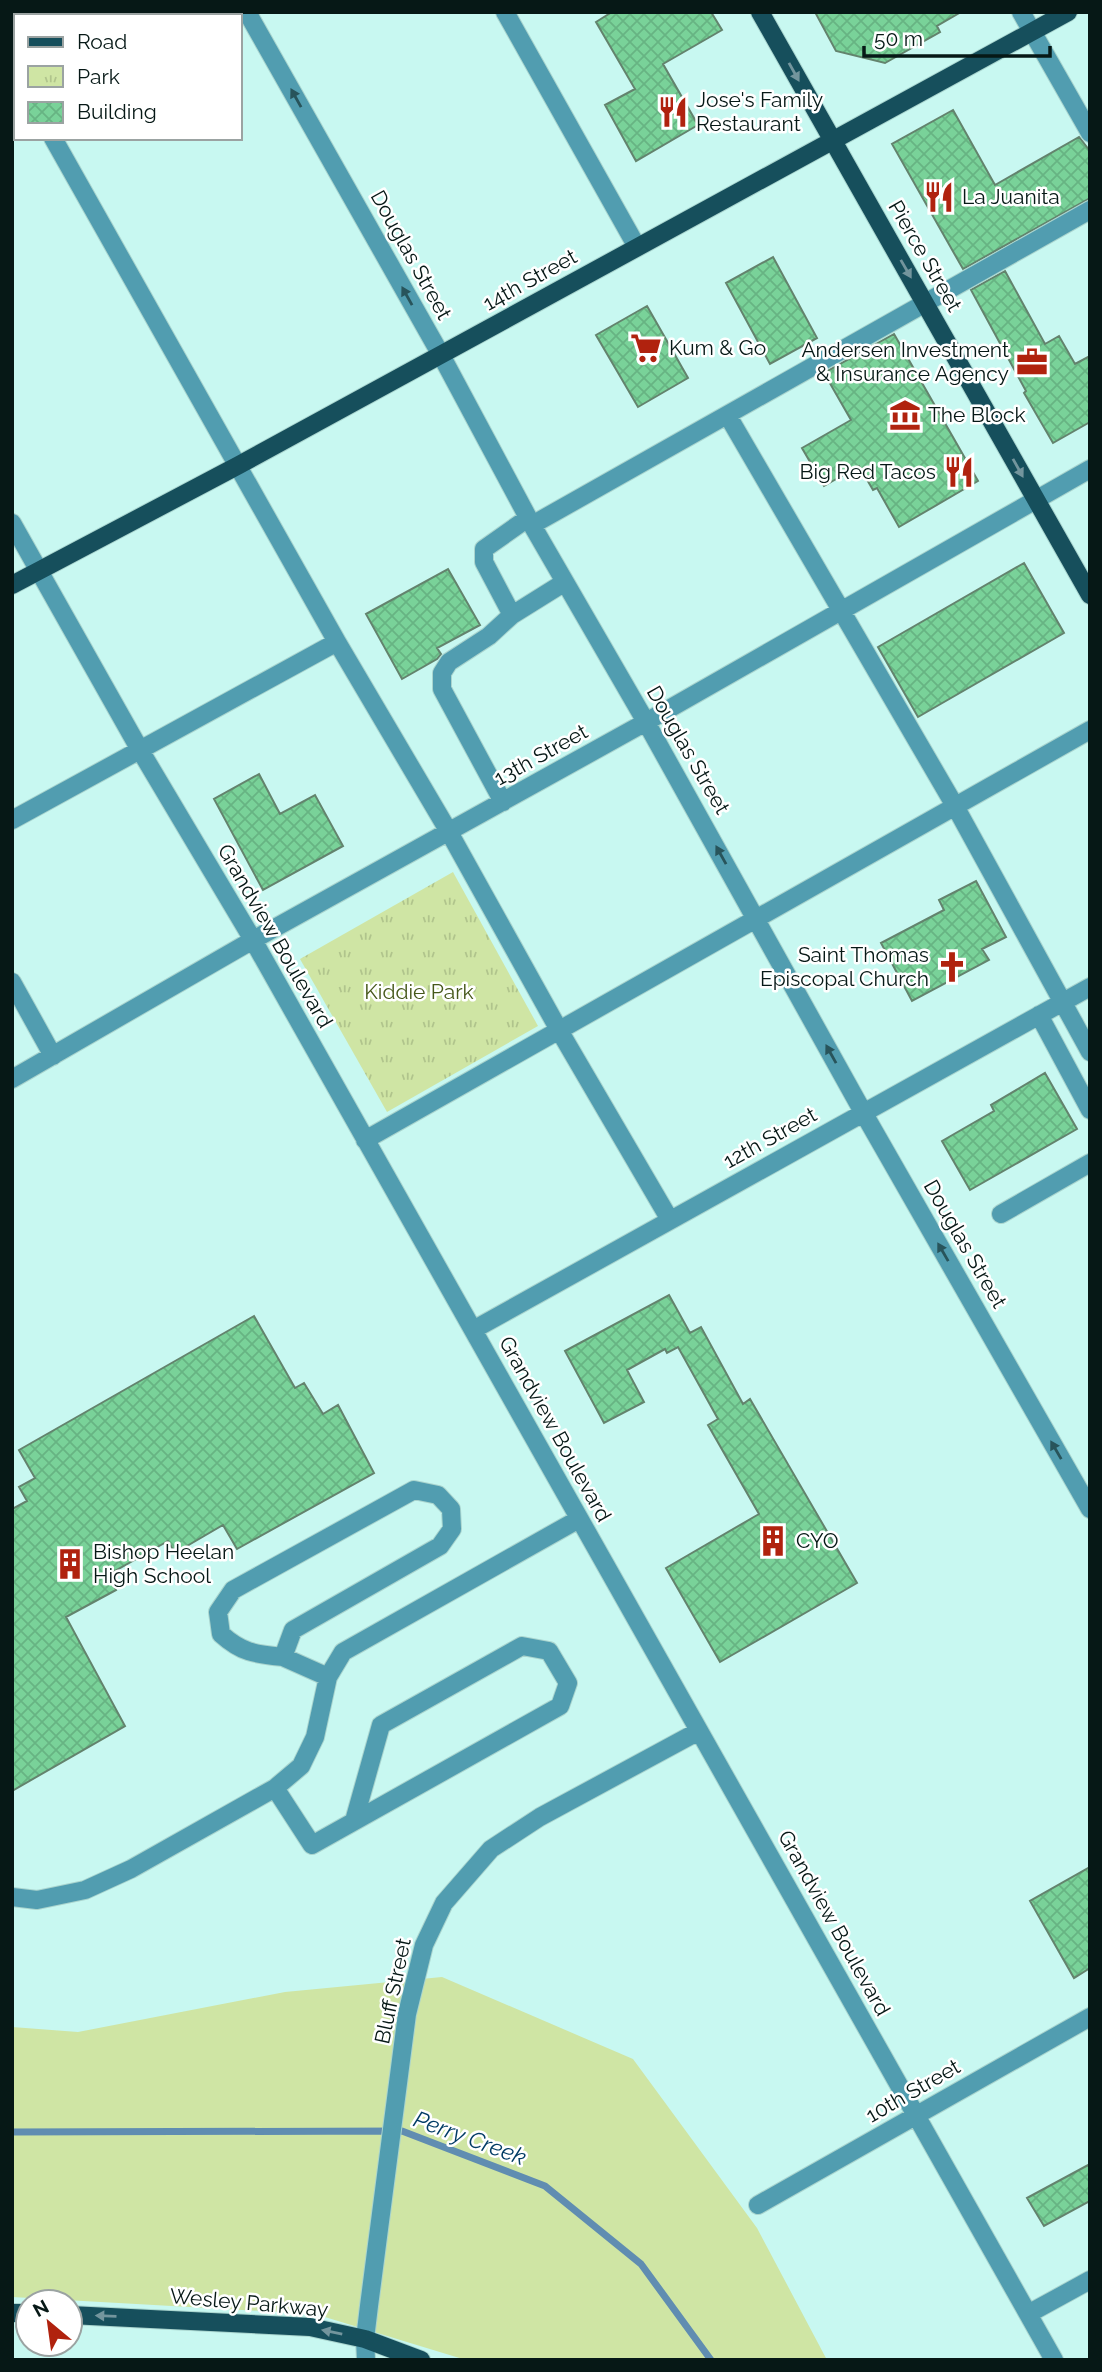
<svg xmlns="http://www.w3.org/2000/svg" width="1102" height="2372" viewBox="0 0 1102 2372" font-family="Raleway,sans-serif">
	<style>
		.grass { fill: #cfe5a4 }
		.park { fill: url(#park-tufts) }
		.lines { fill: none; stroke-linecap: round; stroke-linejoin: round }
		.stream { stroke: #608db1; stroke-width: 7 }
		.building { fill: url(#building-cross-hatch); stroke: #63836d; stroke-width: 2 }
		.minor-casing { stroke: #a9d4ce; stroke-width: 20 }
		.major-casing { stroke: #a9d4ce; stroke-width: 20 }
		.minor { stroke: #519db0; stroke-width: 18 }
		.major { stroke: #164f5c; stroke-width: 18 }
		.oneway { fill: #73959d }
		.oneway2 { fill: #28545b }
		.labels { text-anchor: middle; stroke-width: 5; stroke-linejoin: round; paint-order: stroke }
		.poi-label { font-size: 21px; fill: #061816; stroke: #fff; text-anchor: start }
		.street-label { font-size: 21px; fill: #061816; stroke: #fff }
		.park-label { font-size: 21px; fill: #46581a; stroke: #fff }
		.water-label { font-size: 23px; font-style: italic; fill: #023c65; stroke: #fff }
	</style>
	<defs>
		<pattern id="park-tufts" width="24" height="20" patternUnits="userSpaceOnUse" patternTransform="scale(1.75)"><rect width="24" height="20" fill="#cfe5a4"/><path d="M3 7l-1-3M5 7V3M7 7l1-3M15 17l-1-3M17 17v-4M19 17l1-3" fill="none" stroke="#b0c48c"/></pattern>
		<pattern id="building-cross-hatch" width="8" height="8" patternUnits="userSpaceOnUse" patternTransform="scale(1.75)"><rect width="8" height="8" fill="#79d299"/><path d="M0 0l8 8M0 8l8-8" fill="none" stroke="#67b483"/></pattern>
	</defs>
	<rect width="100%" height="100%" fill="#c8f8f1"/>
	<!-- grass -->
	<path class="grass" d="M442,1977L633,2059L757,2228L827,2360H466L315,2314L12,2297V2027L78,2032L285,1992Z"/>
	<!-- park -->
	<path class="park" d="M453,872L538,1026L387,1112L300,959Z"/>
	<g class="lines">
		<!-- stream -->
		<path class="stream" d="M12,2132L402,2131L545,2186L641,2264L711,2360"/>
	</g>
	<!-- building -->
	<path class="building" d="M612,12H711L722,30L663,64L698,125L636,161L605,105L635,89L596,22Z
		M815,12H961L937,26L940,32L885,63L836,51Z
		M953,110L995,185L1079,137L1090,151V198L963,269L892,144Z
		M773,257L817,338L770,364L726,283Z
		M1005,271L1045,344L1059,336L1075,364L1090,356V422L1053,443L1024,393L1026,391L971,290Z
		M647,306L688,378L638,407L596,335Z
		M894,334L978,481L899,527L877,488L873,490L859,466L824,486L802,448L851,420L824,373Z
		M1024,563L1064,633L918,717L878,647Z
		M448,569L480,625L437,648L441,654L437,659L402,679L366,614Z
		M259,774L280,814L315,795L343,846L263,890L214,799Z
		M976,881L1006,937L982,949L989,960L912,1001L881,943L944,910L939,900Z
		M1045,1073L1077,1129L970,1190L942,1141L994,1111L991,1105Z
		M669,1295L690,1333L701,1327L743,1404L750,1399L857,1583L720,1662L666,1568L759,1514L708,1425L718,1419L678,1347L667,1353L665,1349L627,1370L644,1402L604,1423L565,1351Z
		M254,1316L295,1388L304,1383L323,1414L338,1405L374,1473L237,1549L223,1525L175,1553L168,1541L108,1575L116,1590L66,1617L125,1726L12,1791V1509L27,1501L19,1487L35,1478L19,1450Z
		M1090,1867V1968L1074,1978L1030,1901Z
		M1090,2164V2201L1044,2226L1027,2198Z"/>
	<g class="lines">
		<defs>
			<path id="minor" d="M247,12L441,355L532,525L646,722L863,1112L1090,1509
				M505,12L637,247
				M1021,12L1090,133
				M12,67L16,73
				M53,138L337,642L449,832L559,1030L670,1220
				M728,416L955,806L1090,1052
				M12,523L140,750L253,940L1054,2360
				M532,525L1090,210
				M512,615L484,562V549L528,518
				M503,802L442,689V673L449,662L489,636L512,615L565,582
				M12,820L337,642
				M12,982L53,1056
				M1039,1015L1090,1110
				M12,1079L253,940L646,722L1090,469
				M365,1140L1090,730
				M1001,1214L1090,1163
				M473,1330L1090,987
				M283,1657C255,1654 242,1653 221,1634L218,1612L233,1590L414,1490L438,1495L451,1509L452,1529L440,1546L293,1630L283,1657L328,1677
				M275,1788L312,1845L560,1706L568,1683L549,1651L522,1646L381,1725L354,1821
				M12,1897L37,1900L85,1890L131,1869L275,1788L301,1766L315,1737L328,1677L343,1652L579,1519
				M758,2205L1090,2017
				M1028,2314L1090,2280
				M366,2360L365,2339L369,2306L407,2014L424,1945L444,1903L491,1849L540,1817L699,1731"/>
			<path id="major" d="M760,12L1090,595
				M12,585L239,465L1068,12
				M12,2313H28
				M70,2315L310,2327L365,2339L421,2360"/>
		</defs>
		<!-- minor casing -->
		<use href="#minor" class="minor-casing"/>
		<!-- major casing -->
		<use href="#major" class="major-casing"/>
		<!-- minor -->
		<use href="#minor" class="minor"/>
		<!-- major -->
		<use href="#major" class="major"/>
	</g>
	<!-- one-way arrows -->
	<defs><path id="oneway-solid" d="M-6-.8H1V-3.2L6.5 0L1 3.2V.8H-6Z" transform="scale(1.75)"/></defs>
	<g class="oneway">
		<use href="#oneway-solid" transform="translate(794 72) rotate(61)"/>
		<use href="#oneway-solid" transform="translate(906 269) rotate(60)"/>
		<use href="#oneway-solid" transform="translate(1018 468) rotate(61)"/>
		<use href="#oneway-solid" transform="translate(106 2316) rotate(-178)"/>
		<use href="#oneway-solid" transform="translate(332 2332) rotate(-168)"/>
	</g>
	<g class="oneway2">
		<use href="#oneway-solid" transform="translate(296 98) rotate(-119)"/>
		<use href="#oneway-solid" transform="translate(407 296) rotate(-119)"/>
		<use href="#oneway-solid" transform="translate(721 855) rotate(-119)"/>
		<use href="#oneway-solid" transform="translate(831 1054) rotate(-119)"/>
		<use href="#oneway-solid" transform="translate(943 1252) rotate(-120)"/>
		<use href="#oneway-solid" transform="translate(1056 1450) rotate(-120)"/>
	</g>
	<!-- icons -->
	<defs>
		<symbol id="restaurant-bare" viewBox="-9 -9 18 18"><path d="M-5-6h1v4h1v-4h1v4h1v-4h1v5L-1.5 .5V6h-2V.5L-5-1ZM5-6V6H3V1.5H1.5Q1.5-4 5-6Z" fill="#b0220e" stroke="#fff" stroke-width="2.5" paint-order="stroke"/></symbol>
		<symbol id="supermarket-bare" viewBox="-9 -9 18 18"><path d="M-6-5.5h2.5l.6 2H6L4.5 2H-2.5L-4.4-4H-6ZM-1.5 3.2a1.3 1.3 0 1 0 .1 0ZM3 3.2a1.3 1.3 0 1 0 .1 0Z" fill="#b0220e" stroke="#fff" stroke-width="2.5" paint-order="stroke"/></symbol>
		<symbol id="office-bare" viewBox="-9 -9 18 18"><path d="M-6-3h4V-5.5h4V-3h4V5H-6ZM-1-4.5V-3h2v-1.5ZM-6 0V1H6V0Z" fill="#b0220e" stroke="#fff" stroke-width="2.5" paint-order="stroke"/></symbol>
		<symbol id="museum-bare" viewBox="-9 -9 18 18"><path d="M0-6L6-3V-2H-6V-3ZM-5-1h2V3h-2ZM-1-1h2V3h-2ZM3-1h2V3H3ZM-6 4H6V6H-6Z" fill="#b0220e" stroke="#fff" stroke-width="2.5" paint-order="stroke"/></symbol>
		<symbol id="church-bare" viewBox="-9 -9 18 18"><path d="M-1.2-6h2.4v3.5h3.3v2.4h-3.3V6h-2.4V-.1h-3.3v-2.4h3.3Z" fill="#b0220e" stroke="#fff" stroke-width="2.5" paint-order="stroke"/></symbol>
		<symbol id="building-bare" viewBox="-9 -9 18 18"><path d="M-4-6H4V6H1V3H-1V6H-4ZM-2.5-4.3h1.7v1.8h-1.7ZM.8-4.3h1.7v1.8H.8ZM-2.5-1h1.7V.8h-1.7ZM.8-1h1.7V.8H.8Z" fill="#b0220e" stroke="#fff" stroke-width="2.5" paint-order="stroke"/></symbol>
	</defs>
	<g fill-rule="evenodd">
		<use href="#restaurant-bare" x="651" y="90" width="44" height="44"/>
		<use href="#restaurant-bare" x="917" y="175" width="44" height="44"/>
		<use href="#supermarket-bare" x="624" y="326" width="44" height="44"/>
		<use href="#office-bare" x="1010" y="340" width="44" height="44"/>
		<use href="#museum-bare" x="883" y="393" width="44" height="44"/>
		<use href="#restaurant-bare" x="937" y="450" width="44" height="44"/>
		<use href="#church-bare" x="930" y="945" width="44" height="44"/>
		<use href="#building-bare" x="751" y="1519" width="44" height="44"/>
		<use href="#building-bare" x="48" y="1542" width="44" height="44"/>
	</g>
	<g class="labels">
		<!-- poi labels -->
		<g class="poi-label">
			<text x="696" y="107">Jose's Family<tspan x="696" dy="24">Restaurant</tspan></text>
			<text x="962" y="204">La Juanita</text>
			<text x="669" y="355">Kum &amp; Go</text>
			<text x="1009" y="357" text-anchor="end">Andersen Investment<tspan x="1009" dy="24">&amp; Insurance Agency</tspan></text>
			<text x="928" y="422">The Block</text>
			<text x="936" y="479" text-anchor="end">Big Red Tacos</text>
			<text x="929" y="962" text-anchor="end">Saint Thomas<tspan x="929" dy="24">Episcopal Church</tspan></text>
			<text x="796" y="1548">CYO</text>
			<text x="93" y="1559">Bishop Heelan<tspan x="93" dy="24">High School</tspan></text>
		</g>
		<!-- street labels -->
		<g class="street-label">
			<text transform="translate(411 255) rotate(61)" y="7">Douglas Street</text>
			<text transform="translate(925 256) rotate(60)" y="7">Pierce Street</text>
			<text transform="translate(530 280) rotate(-29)" y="7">14th Street</text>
			<text transform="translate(688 750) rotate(60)" y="7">Douglas Street</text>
			<text transform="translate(541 755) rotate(-29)" y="7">13th Street</text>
			<text transform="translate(275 936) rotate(60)" y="7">Grandview Boulevard</text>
			<text transform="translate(770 1138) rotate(-29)" y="7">12th Street</text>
			<text transform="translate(965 1244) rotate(60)" y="7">Douglas Street</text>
			<text transform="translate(555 1429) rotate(61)" y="7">Grandview Boulevard</text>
			<text transform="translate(834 1923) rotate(61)" y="7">Grandview Boulevard</text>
			<text transform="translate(393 1991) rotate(-78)" y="7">Bluff Street</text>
			<text transform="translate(913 2091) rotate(-30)" y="7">10th Street</text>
			<text transform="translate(249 2303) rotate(5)" y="7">Wesley Parkway</text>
		</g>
		<!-- park labels -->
		<g class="park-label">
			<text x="419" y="999">Kiddie Park</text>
		</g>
		<!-- water labels -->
		<g class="water-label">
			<text transform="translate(470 2138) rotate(20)" y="8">Perry Creek</text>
		</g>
	</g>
	<!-- border -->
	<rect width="1102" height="2372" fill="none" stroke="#061816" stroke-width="28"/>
	<!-- legend -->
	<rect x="14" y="14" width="228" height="126" fill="#ffffff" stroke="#9ba3a2" stroke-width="2"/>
	<rect x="28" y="37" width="35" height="10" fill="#164f5c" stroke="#9ba3a2" stroke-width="2"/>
	<text x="77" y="49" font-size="21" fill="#061816">Road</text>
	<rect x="28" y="66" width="35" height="21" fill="url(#park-tufts)" stroke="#9ba3a2" stroke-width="2"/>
	<text x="77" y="84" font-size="21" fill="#061816">Park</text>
	<rect x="28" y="102" width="35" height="21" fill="url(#building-cross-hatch)" stroke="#9ba3a2" stroke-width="2"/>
	<text x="77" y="119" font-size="21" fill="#061816">Building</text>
	<!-- north arrow -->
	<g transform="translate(49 2323) rotate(331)"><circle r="33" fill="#ffffff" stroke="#9ba3a2" stroke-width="2"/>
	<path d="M0-5L12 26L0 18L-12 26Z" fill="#b0220e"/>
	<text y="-10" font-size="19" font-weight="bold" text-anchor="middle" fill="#061816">N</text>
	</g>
	<!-- scale -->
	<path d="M864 46v10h186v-10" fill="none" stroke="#061816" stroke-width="3.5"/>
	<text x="874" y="46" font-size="21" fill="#061816" stroke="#ffffff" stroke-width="5" paint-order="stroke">50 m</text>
</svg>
